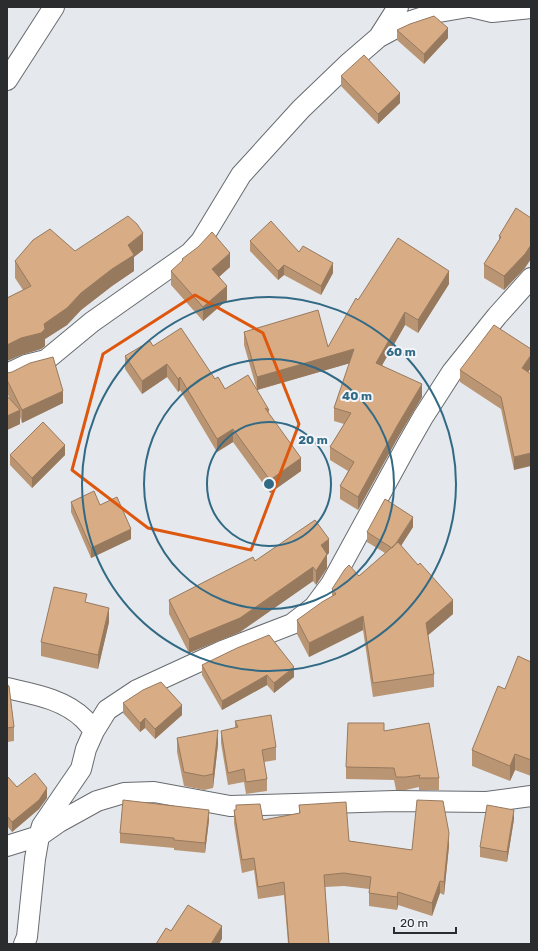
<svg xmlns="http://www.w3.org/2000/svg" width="538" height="951" viewBox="0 0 538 951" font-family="Rubik,sans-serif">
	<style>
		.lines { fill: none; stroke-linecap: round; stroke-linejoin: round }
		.minor-casing { stroke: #686b6f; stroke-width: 22 }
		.minor { stroke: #fff; stroke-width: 20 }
		.wall { fill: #ba9573 }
		.shaded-wall { fill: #97795e }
		.building { fill: #d8ad86; stroke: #97795e }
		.marked { fill: none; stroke: #de570e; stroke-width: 3; stroke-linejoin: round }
		.ring { fill: none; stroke: #326984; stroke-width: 2 }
		.centre { fill: #326984; stroke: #f2f6fb; stroke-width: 2 }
		.ring-label { font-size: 12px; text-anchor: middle; font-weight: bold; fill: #326984; stroke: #f2f6fb; stroke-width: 4; stroke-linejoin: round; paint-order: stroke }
	</style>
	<rect width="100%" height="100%" fill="#e5e9ed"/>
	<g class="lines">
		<defs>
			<path id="minor" d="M471,7L492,12L531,8
				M379,37L398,7
				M7,80L54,7
				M7,374L26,365L46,360L92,322L190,253L201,241L241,175L301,109L350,62L379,37L405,23L439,12L468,7
				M7,688C33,694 64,699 84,719C87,722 91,727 94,731
				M7,846L39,836L59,822L97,801L124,793L154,792L230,806L395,801L487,802L531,796
				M24,944L27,937L35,859L39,836L42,826L81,769L86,749L94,731L107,710L137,690L222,651L292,624L314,607L331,584L407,445L423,417L452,372L497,316L531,278"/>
		</defs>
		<!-- minor casing -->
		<use href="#minor" class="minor-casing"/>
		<!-- minor -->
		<use href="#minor" class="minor"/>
	</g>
	<!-- wall -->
	<path class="wall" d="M397,30L448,38L424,64L397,40Z
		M341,76L400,103L378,124L341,86Z
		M516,208L525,268L504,290L484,278V264L499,240V236Z
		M250,241L299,252L333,273L321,295L284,275L278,280L250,251Z
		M143,250L134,257V271L112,286L81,310L67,325L45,339V346L41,349L21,355L7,361V298L23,290L15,278V261L75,251Z
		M182,259L230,267L219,277L227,300L203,321L171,285V271L182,262Z
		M449,284L418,333L405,325L382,365L422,397L397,439L358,510L340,499V486L348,471L330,460V447L344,424L334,421V408L350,363L257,390L244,345V332L328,347L358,300Z
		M153,346L215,379L225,389L269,410V414L301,471L270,493L233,442L217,452L180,390L178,392L167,377L142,394L125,369V356Z
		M531,368L528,372L514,470L501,409L460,382V370Z
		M7,380L63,403L22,423L20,417V424L7,430V396L11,401L7,393Z
		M10,455H65L32,488L10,465Z
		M71,502L100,505L131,539L91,558L71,512Z
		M413,527L401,546L453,614L428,635L434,674V687L373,697L363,630L309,657L297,634V620L332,597V589L359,576L385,553L367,542V532Z
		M329,553L327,555V568L316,585L313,581L240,632L189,653L169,614V600L255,561Z
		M87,602L109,622L98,669L41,656V642Z
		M531,662V776L515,770L510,781L472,766V750L505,689Z
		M202,665L294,677L274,693L267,685L222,710L202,675Z
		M7,685L14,727V741L7,742Z
		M123,703L182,715L155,739L145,728L140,732L123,713Z
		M235,721L276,747V760L264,762L267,779V791L246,794L244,782L228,785L221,743V731L235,728Z
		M384,731L439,778V790H419V787L406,790H396L394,780L346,779V767Z
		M177,738L218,744L213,788L204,790L184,786L177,752Z
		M7,778L17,787L47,798L39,809L12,832L7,826Z
		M236,805L263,820L299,813V805L349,841L412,850L449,846L444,895L440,893L432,916L398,905L397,910L369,906V889L344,886L325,887L329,944H288L284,895L258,899L254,870L242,873L234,823V810H236Z
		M514,819L507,862L480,857V847Z
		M209,820L205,853L174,850V848L120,843V833Z"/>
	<!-- shaded-wall -->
	<path class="shaded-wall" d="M448,28V38L424,64V54Z
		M400,93V103L378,124V114Z
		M143,233V250L134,257V271L112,286L81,310L67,325L45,339V346L41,349L21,355L7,361V345L81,293L128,245Z
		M531,245V259L525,268L504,290V276Z
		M230,253V267L212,283V269Z
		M333,263V273L321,295V286Z
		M284,265V275L278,280V271Z
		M449,271V284L418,333V320Z
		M227,286V300L203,321V307Z
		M405,312V325L376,376V363Z
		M354,349V362L257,390V377Z
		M531,355V368L522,381V368Z
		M167,364V377L142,394V381Z
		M180,377V390L178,392V379Z
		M422,384V397L397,439L358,510V497L397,426Z
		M63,391V403L22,423V410Z
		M20,410V424L7,430V416Z
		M233,429V442L217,452V439Z
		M65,445V455L32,488V478Z
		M531,453V466L514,470V457Z
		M301,458V471L270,493V480Z
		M413,517V527L393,558V548Z
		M131,529V539L91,558V548Z
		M329,539V553L327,555V568L316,585V571L321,545Z
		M313,567V581L240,632L189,653V639Z
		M453,600V614L426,637V623Z
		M109,608V622L98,669V655Z
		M363,616V630L309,657V643Z
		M294,667V677L274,693V683Z
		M267,675V685L222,710V701Z
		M182,705V715L155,739V729Z
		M145,718V728L140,732V723Z
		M218,730V744L213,788V774Z
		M515,754V770L510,781V766Z
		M47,788V798L39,809L12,832V822Z
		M209,810V820L205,853V843Z
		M514,810V819L507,862V852Z
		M449,833V846L444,895V882Z
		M440,881V893L432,916V903Z
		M398,892V905L397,910V897Z
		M222,926V939L219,944H211Z"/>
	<!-- building -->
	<path class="building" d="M434,16L448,28L424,54L397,30L410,24Z
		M364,55L400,93L378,114L341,76Z
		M516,208L531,218V245L525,254L504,276L484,264L501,237L499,236Z
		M128,216L137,224L143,233L128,245L134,255L112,269L81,293L67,308L44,324L45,329L41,333L21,338L7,345V298L31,286L15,261L33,240L50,229L75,251Z
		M271,221L299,252L303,246L333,263L321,286L284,265L278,271L250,241Z
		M212,232L230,253L212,269L227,286L203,307L171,271L183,260L182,259L198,247Z
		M398,238L449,271L418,320L405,312L376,363L422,384L397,426L358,497L340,486L354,462L330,447L351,413L334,408L354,349L257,377L244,332L318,310L328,347L356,298L358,300Z
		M494,325L531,349V355L522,368L531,374V453L514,457L501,397L460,370Z
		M181,328L215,379L218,377L225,389L248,375L269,410L265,408L301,458L270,480L233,429L217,439L180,377L178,379L167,364L142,381L125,356L150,341L153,346Z
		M53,357L63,391L22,410L7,380V373L12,372L30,363Z
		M7,396L20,410L7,416Z
		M43,422L65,445L32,478L10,455Z
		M94,491L100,505L117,497L131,529L91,548L71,502Z
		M385,499L413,517L395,545L392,548L367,532Z
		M315,520L329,539L321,545L327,554L316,571L313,567L240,618L189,639L169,600L253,557L255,561Z
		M398,542L418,565L420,563L453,600L426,623L434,674L373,683L363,616L309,643L297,620L322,602L336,594L332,589L345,569L349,565L359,576Z
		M54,587L87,594L85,602L109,608L98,655L41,642Z
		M269,635L294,667L274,683L267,675L222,701L202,665L237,648Z
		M518,656L531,662V760L515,754L510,766L472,750L498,686L505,689Z
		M161,682L182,705L155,729L145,718L140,723L123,703L143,690Z
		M7,685L9,686L14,727L7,728Z
		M271,715L276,747L262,750L267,779L246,782L244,769L228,773L221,731L238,727L235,721Z
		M348,723H384V731L429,723L439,778H419L420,775L406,777H396L394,768L346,767Z
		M218,730L213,774L204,776L184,772L177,738Z
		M35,773L47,788L39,800L12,822L7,816V778L8,777L17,787Z
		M123,800L209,810L205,843L174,840V838L120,833Z
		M417,800L443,801L449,833L444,882L440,881L432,903L398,892L397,897L369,893L371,877L344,873L324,875L329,944H289L284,882L258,887L254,858L242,860L234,810H236V805L260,804L263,820L300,813L299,805L346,802L349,841L412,850Z
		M487,805L514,810L507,852L480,847Z
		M188,905L222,926L211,944H156L166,928L171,931Z"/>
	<!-- marked area -->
	<path class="marked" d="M195,295L263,333L299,424L251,550L148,528L72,470L103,354Z"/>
	<!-- distance rings -->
	<g class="ring">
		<circle cx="269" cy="484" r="62"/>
		<circle cx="269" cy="484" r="125"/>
		<circle cx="269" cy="484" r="187"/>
	</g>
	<circle cx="269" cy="484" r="6" class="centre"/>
	<g class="ring-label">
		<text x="401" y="356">60 m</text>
		<text x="357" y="400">40 m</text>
		<text x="313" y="444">20 m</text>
	</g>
	<!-- border -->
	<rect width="538" height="951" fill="none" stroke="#2a2c2d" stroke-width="16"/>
	<!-- scale -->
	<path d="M394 927v6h62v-6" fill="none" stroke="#2a2c2d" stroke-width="2"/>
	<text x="400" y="927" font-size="12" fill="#2a2c2d" stroke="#f2f6fb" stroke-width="3" paint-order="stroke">20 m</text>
</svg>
